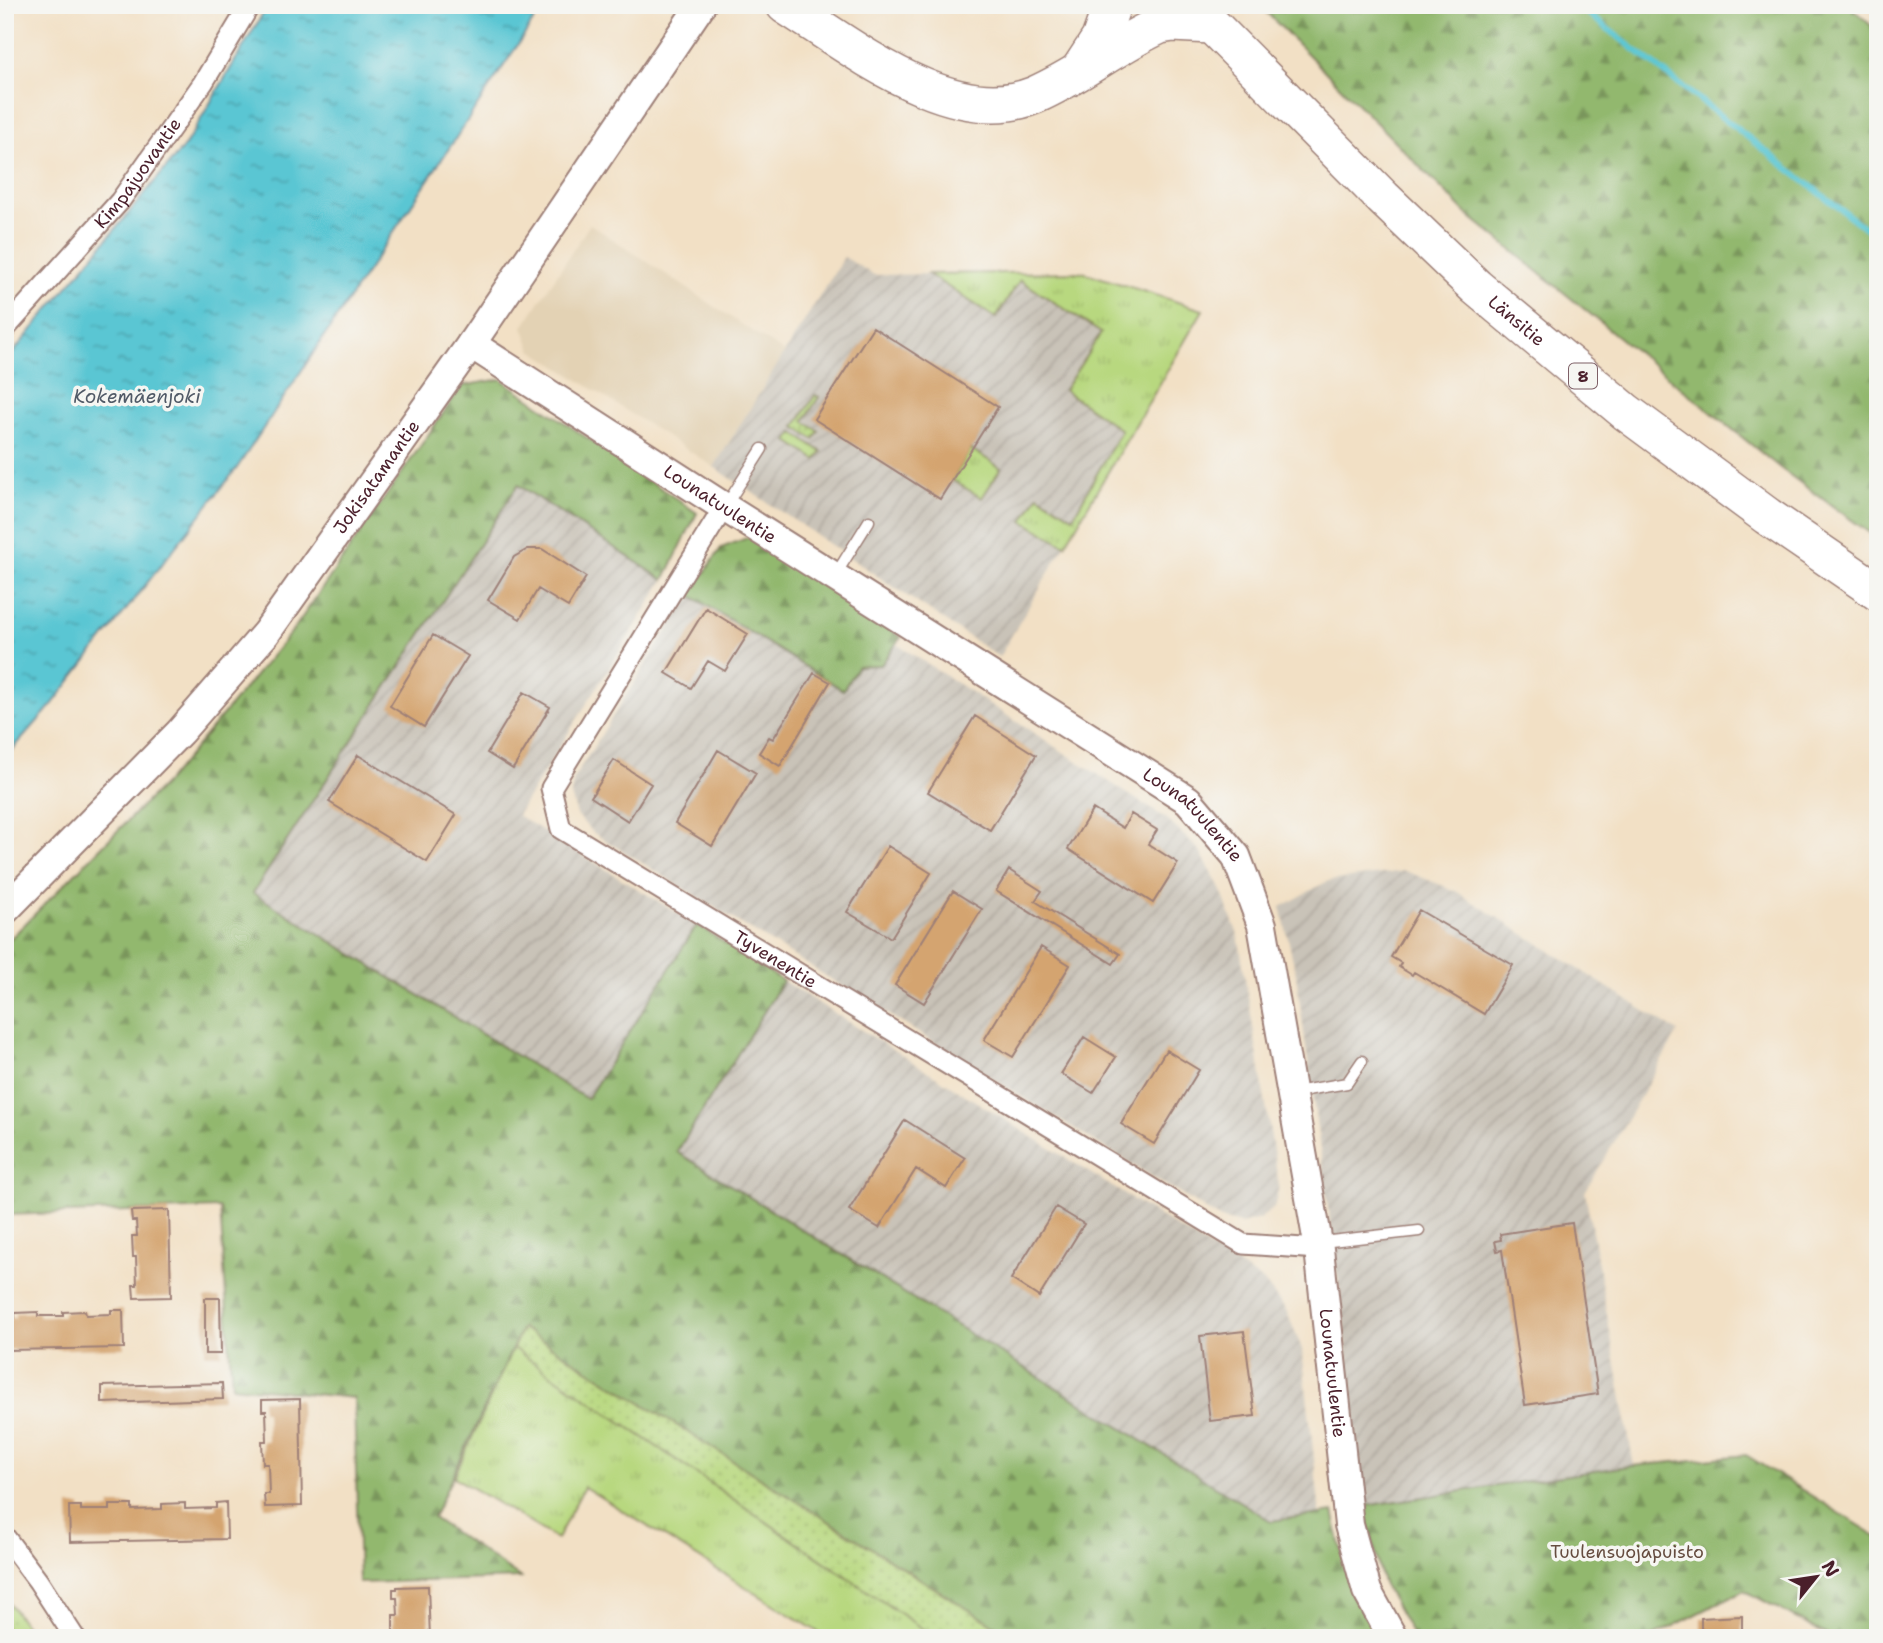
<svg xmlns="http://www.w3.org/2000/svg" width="1883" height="1643" viewBox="0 0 1883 1643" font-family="'Shantell Sans',sans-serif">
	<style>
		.built { fill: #e3d2b4 }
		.industrial { fill: url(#industrial-furrows) }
		.grass { fill: url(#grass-tufts); stroke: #817c55; stroke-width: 2 }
		.forest { fill: url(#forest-firs); stroke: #6e6c4c; stroke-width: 2 }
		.park { fill: url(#park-dots); stroke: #817c55; stroke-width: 2 }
		.water { fill: url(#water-ripples); stroke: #52727f; stroke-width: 2 }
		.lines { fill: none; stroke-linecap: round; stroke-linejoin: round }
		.stream { stroke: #5ac6d3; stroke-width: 6 }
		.building { fill: #d4a46f }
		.lane-casing { stroke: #9e8078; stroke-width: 13 }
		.street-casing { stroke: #9e8078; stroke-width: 23 }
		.secondary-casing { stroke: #9e8078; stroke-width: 32 }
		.highway-casing { stroke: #9e8078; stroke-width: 40 }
		.lane { stroke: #fff; stroke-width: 10 }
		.street { stroke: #fff; stroke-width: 19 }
		.secondary { stroke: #fff; stroke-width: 28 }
		.highway { stroke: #fff; stroke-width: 37 }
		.labels { text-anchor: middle; stroke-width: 7; stroke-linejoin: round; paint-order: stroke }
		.shield { fill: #f6f6f2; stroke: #7e6067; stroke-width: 2 }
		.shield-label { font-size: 16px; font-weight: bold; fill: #4a1f2b }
		.street-label { font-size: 18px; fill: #4a1f2b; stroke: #f6f6f2 }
		.park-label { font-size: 18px; fill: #664d40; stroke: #f6f6f2 }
		.water-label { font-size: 19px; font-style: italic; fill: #505966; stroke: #f6f6f2 }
	</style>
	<defs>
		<pattern id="industrial-furrows" width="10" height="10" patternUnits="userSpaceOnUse" patternTransform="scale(1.75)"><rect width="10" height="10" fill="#c9c3b8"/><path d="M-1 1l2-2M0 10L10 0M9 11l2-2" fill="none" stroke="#aea79e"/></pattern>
		<pattern id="grass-tufts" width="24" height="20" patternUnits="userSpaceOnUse" patternTransform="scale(1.75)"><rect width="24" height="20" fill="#b8d87f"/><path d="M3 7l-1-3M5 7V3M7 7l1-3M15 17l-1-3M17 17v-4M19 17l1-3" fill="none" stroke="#a0b96e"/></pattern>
		<pattern id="forest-firs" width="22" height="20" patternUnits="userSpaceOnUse" patternTransform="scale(1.75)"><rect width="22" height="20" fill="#92b86e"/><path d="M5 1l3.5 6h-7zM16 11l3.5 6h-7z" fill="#79955b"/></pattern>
		<pattern id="park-dots" width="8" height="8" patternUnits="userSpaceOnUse" patternTransform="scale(1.75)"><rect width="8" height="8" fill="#b8d87f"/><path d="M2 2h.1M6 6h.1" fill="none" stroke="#a0b96e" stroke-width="1.8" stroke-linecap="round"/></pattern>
		<pattern id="water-ripples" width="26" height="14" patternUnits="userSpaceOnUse" patternTransform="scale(1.75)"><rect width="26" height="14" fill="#5ac6d3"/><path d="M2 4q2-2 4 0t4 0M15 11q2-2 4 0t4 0" fill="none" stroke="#4ca0ab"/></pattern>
	</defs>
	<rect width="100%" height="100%" fill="#f6f6f2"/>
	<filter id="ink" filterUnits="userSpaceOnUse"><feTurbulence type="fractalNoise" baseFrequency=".0143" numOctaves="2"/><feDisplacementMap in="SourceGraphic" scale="14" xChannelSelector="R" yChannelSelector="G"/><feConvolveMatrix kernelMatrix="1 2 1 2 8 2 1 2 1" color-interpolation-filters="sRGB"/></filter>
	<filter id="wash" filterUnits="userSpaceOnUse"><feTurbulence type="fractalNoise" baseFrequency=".00686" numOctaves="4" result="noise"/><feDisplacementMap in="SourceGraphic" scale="28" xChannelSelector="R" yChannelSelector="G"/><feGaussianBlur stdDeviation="1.57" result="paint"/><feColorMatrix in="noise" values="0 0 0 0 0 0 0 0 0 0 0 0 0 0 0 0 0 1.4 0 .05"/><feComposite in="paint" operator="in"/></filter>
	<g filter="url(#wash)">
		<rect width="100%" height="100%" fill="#f2e0c5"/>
		<!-- built -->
		<path class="built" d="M590,224L785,353L714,467L532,350L523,327Z"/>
		<!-- industrial -->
		<path class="industrial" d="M844,257L874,275L1083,272L1203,310L999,657L714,467Z
			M518,484L664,580L517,815L697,925L587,1099L253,892Z
			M690,595L832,683L869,626L1165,818L1199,850L1220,888L1238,935L1279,1186L1274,1208L1259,1219L1241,1224L1221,1219L592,832L577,815L571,795L574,778Z
			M1405,871L1454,890L1678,1032L1585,1192L1634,1466L1364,1506L1343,1317L1296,974L1281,907L1328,881Z
			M783,981L1263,1281L1286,1310L1302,1349L1320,1514L1271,1521L677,1152Z"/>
		<!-- grass -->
		<path class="grass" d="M1083,272L1203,310L1065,545L1023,521L1038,495L1073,517L1121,430L1064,390L1101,333L1020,280L996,318L928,274Z
			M815,395L819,397L804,421L819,431L814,439L795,427Z
			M794,433L822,452L816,460L788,441Z
			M971,449L1001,468L982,498L952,480Z
			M513,1348L936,1638H828L584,1487L557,1539L454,1477Z"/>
		<!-- forest -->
		<path class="forest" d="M1259,5H1849L1878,32V539L1780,468L1466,213Z
			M501,379L697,513L664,580L518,485L253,893L587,1099L697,925L783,981L677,1152L1271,1521L1333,1512L1352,1595L1378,1638H1014L522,1328L433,1518L521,1578L359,1583L354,1398L232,1386L220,1208L5,1215V944L170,778L294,629L462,386Z
			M749,537L901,637L881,665L858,666L843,690L690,595L721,548Z
			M1746,1455L1878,1537V1638H1832L1744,1590L1650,1638H1414L1383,1583L1364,1506L1621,1467Z"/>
		<!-- park -->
		<path class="park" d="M522,1328L993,1625L983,1638H936L513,1348Z
			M5,1597L34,1638H5Z"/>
		<!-- water -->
		<path class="water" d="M268,5H544L237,468L51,706L5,758V362L186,144Z"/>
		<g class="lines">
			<!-- stream -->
			<path class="stream" d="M1577,5L1878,238"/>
		</g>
		<g id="blocks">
			<!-- building -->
			<path class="building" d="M873,327L998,407L940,499L814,419Z
				M528,549H542L586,577L568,607L538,589L520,619L488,600L514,557Z
				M706,608L748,634L725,671L708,661L691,688L666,673Z
				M433,635L468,656L424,727L390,706Z
				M814,673L830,682L780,766L759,753L769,737L773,739Z
				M524,692L550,707L513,769L487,753Z
				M975,716L1036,755L990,830L928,792Z
				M718,750L756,773L712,846L675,823Z
				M358,755L456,815L427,862L329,802Z
				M614,760L651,784L628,821L591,797Z
				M1093,809L1123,828L1131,814L1157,830L1148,844L1178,863L1153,903L1068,849Z
				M888,846L931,873L891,938L847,912Z
				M1009,870L1042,891L1035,901L1120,954L1113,964L996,891Z
				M953,891L982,909L924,1003L895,985Z
				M1419,910L1513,965L1484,1014L1414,972L1412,975L1399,967L1401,963L1391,957Z
				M1041,947L1070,965L1013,1057L984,1040Z
				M1084,1037L1116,1057L1093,1093L1061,1074Z
				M1166,1050L1199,1070L1154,1144L1121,1124Z
				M905,1120L965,1158L946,1188L916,1169L879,1228L849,1210Z
				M1056,1207L1084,1224L1039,1297L1011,1279Z
				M169,1210L171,1297L134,1298L133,1285H137L136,1257H133L132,1236H137L136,1221H132L131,1211Z
				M1572,1223L1598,1394L1525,1405L1502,1250L1497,1251L1495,1241L1501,1240L1500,1234Z
				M205,1298H220L221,1354H205Z
				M111,1310H123L124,1348L5,1350V1318H15V1313L38,1312V1316H63V1312L85,1311L86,1315L111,1314Z
				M1244,1331L1255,1416L1210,1421L1200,1336Z
				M222,1383L223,1399L102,1403V1386Z
				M300,1399L302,1506L265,1507L264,1494H269L268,1464H263L262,1441H267L266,1411H262V1400Z
				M226,1502L227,1539L70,1542L69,1506H81V1510H110V1505H132V1510L162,1509V1504L185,1503V1509L216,1508V1503Z
				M428,1586L430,1638H398V1636H393V1615H398L397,1598H393V1589H397V1587Z
				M1742,1616V1638H1706L1705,1632L1701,1628V1618Z"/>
		</g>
	</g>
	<g filter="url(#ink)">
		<use href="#blocks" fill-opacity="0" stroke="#9e8078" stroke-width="2"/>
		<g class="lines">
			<defs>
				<path id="lane" d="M725,507L762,449
					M836,574L869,521
					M1295,1092L1347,1083L1362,1061
					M1322,1242L1419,1231"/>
				<g id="street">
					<path id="s1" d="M5,329L120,201L203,83L250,5"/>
					<path id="s2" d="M724,507L551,788L561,829L1243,1244L1319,1249"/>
					<path d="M5,1537L38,1581L75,1638"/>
				</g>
				<g id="secondary">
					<path id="s3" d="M471,344L724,507L1188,800L1236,856L1262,925L1319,1249L1349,1525L1367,1591L1393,1638"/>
					<path id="s4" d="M5,910L180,732L266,633L471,344L701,5"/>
				</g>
				<g id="highway">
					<path d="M785,5C852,47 953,129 1035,95C1079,76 1117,44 1160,25L1173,23L1211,25"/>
					<path id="s5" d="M1192,5L1383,198L1476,287L1626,412L1767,516L1878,592"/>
					<path d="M1081,68L1100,39L1112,5"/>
				</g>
			</defs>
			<!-- lane casing -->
			<use href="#lane" class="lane-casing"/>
			<!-- street casing -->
			<use href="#street" class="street-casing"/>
			<!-- secondary casing -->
			<use href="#secondary" class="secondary-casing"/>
			<!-- highway casing -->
			<use href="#highway" class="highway-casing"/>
			<!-- lane -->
			<use href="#lane" class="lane"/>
			<!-- street -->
			<use href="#street" class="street"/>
			<!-- secondary -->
			<use href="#secondary" class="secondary"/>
			<!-- highway -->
			<use href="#highway" class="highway"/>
		</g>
	</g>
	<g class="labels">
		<!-- shield labels -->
		<rect class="shield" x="1569" y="363.5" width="28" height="25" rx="5"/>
		<g class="shield-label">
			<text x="1583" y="382">8</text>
		</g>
		<!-- street labels -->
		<g class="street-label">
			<text dy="6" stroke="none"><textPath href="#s1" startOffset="205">Kimpajuovantie</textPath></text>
			<text dy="6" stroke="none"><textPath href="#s5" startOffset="453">Länsitie</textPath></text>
			<text dy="6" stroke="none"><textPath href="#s4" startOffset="572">Jokisatamantie</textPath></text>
			<text dy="6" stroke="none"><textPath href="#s3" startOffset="296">Lounatuulentie</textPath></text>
			<text dy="6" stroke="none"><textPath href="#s3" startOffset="863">Lounatuulentie</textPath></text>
			<text dy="6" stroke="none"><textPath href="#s2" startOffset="623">Tyvenentie</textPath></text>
			<text dy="6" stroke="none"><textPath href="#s3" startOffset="1451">Lounatuulentie</textPath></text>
		</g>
		<!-- park labels -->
		<g class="park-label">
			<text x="1627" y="1558">Tuulensuojapuisto</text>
		</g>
		<!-- water labels -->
		<g class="water-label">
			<text x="137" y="403">Kokemäenjoki</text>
		</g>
	</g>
	<!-- margin -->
	<rect width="1883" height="1643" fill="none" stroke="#f6f6f2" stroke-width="28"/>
	<!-- north arrow -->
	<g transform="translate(1816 1577) rotate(60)" stroke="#f6f6f2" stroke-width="5" paint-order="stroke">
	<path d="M0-5L12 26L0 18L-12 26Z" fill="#4a1f2b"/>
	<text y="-10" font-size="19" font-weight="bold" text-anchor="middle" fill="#4a1f2b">N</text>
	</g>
</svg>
